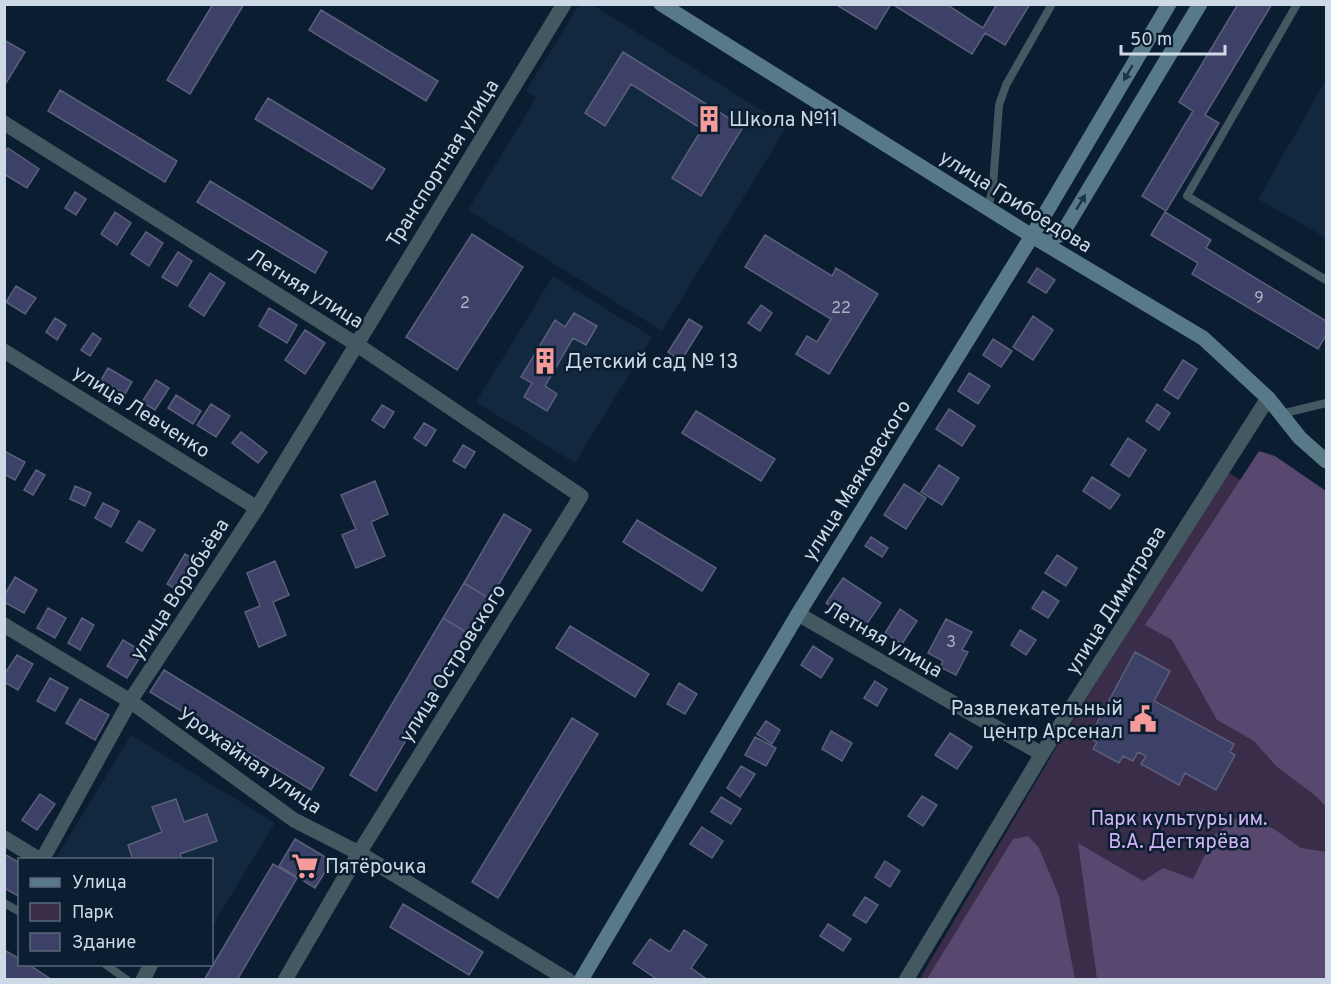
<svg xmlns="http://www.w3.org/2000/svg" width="1331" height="984" viewBox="0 0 1331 984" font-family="Overpass,sans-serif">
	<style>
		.built { fill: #11283f }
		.green { fill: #392d49 }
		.forest { fill: #58476e }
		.building { fill: #3d4167; stroke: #5b5f7b; stroke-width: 1.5 }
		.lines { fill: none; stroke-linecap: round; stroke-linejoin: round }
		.lane { stroke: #435861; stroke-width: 8 }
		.street { stroke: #435861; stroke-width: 15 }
		.secondary { stroke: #587a88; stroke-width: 15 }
		.oneway { fill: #1e3446 }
		.labels { text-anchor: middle; stroke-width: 5; stroke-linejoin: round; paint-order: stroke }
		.number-label { font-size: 16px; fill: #a9b3c6 }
		.poi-label { font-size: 20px; fill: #cdd9e6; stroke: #0b1d30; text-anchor: start }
		.street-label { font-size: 20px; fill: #cdd9e6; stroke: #0b1d30 }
		.park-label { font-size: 20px; fill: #d0b4f5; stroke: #0b1d30 }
	</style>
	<rect width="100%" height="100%" fill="#0b1d30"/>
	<!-- built -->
	<path class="built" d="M579,5H593L787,126L662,331L468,210L536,98L526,91Z
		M1326,80V238L1258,199Z
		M553,276L652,337L575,463L476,402Z
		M131,735L275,823L212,927V860H55Z"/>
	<!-- green -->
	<path class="green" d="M1227,472L1326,532V979L919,980L1056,748Z"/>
	<!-- forest -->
	<path class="forest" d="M1259,451L1275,456L1326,491V807L1317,797L1276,766L1254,741L1217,720L1172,640L1145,625Z
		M1241,815L1274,829L1301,848L1326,852V979H1097L1078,843L1143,881L1163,868L1193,879L1215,834Z
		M1028,836L1039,848L1059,896L1075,979H927L1013,839Z"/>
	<!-- building -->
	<path class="building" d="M213,4H244L190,94L167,80Z
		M835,4H891L876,29Z
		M892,4H946L983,28L997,4H1030L1005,45L985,33L972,54Z
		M1238,4H1272L1205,115L1219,123L1166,211L1142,196L1193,111L1179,102Z
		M321,10L438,81L426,101L309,30Z
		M4,40L25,52L6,83H4Z
		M623,52L743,127L701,196L672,178L702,129L631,84L605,126L585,113Z
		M60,90L177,161L165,182L48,111Z
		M268,98L385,169L372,189L255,119Z
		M8,148L39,169L27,188L4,174V154Z
		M210,181L327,252L315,273L197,202Z
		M75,192L86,199L76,215L65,208Z
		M115,212L131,223L117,245L101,234Z
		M1165,212L1211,240L1206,248L1326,321V338L1325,337L1318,349L1192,274L1198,263L1151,235Z
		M146,232L163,243L149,266L131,254Z
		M472,234L523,267L457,370L406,337Z
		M765,235L832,276L836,268L878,294L829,374L796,354L807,336L817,342L831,319L745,267Z
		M178,252L192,261L177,286L162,277Z
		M1037,268L1055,280L1046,293L1028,282Z
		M210,273L225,283L204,316L189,306Z
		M16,286L36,298L25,314L6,302Z
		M761,305L772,313L760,331L748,323Z
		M269,308L297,325L287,343L259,326Z
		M574,313L597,326L586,345L573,338L545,386L557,394L547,411L524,397L532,383L521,377L555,320L565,327Z
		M1033,316L1053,330L1033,360L1013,347Z
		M55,318L66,325L57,340L46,332Z
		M689,319L702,327L681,361L668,352Z
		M305,330L325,343L305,374L285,360Z
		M93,333L101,339L90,356L81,350Z
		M993,339L1012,351L1001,367L983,355Z
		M1183,360L1197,369L1178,399L1164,390Z
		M108,368L132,382L125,394L101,380Z
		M969,373L990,386L978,404L958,391Z
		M156,380L169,388L155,410L142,402Z
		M176,395L201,411L193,424L168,408Z
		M211,404L230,416L216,437L197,425Z
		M1157,404L1170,413L1159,430L1146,421Z
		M382,405L394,412L384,428L372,420Z
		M949,409L975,426L962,446L936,429Z
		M696,411L775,459L761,481L682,433Z
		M424,423L436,430L426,446L414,438Z
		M241,432L267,452L258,463L232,443Z
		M1128,438L1146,450L1129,477L1111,465Z
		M463,445L475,452L465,468L453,461Z
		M4,451L25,462L15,480L4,474Z
		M939,465L959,478L942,505L921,492Z
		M36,470L45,475L33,495L24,490Z
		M1092,477L1120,495L1110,509L1083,491Z
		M375,481L388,514L371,522L385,556L356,568L342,535L356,529L341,495Z
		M904,484L926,498L906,529L884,515Z
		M75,486L91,493L85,506L70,499Z
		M103,503L119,511L111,527L95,518Z
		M504,514L531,530L490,599L464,583Z
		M637,520L716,568L702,591L623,542Z
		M139,521L155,530L142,551L126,542Z
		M871,537L888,548L882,557L865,546Z
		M185,554L200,563L182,593L167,584Z
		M1057,555L1077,568L1066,586L1045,573Z
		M275,561L289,595L273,602L286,635L259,647L245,612L260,606L247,573Z
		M15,577L37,590L24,613L4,602V596Z
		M843,578L881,603L864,628L826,603Z
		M464,583L490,599L469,634L443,618Z
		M1043,591L1059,601L1048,618L1032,608Z
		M48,608L66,618L55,638L37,628Z
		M900,609L917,621L902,644L885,633Z
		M82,618L94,625L80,650L68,643Z
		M443,618L469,634L376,791L350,775Z
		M946,619L972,632L962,650L968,652L956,675L940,667L943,661L928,653Z
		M570,626L649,674L635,697L556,648Z
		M1020,630L1036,640L1026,655L1011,645Z
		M123,640L143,652L127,678L107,666Z
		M813,646L833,659L821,678L801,665Z
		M1135,652L1170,671L1154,701L1234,744L1230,752L1235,755L1216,790L1185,773L1179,785L1141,764L1146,756L1138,752L1133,761L1123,756L1119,763L1093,749L1097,742L1089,738Z
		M17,655L33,664L18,690L4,682V675Z
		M164,670L324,768L311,790L150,692Z
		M50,678L68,688L55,711L37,701Z
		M875,681L887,689L877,706L864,698Z
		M679,683L697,694L685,714L667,704Z
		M80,699L109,715L95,740L66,723Z
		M572,718L598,734L498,898L472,882Z
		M766,721L780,730L772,744L757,734Z
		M831,731L852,743L842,761L822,749Z
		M950,733L972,747L957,769L935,755Z
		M755,737L776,748L766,766L745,755Z
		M741,766L755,774L740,797L727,788Z
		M40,794L55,804L37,830L22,820Z
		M922,796L937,805L923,826L908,816Z
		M721,797L741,809L731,824L711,812Z
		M176,799L184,822L207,814L217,841L180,854L182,860H133L128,845L162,832L152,807Z
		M702,827L723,841L712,858L690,844Z
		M295,839L332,861L315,888L279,866Z
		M4,854L20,863V897L4,888Z
		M885,861L900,871L890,887L875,877Z
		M273,864L297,878L237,980H204Z
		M865,897L878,905L866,923L853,915Z
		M403,904L483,952L469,975L390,927Z
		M828,924L851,939L843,951L820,936Z
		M684,930L707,945L691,968L708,980H654L655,978L633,963L650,939L670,952Z
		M4,950L20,959V964H28L52,980H4Z"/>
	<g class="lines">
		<!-- lane -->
		<path class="lane" d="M1297,4L1187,196L1326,280
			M988,209L993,186L999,105L1006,85L1052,4
			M1281,414L1326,403
			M4,903L20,912
			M105,964L127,980"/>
		<!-- street -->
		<path class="street" d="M4,123L356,344L581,496L359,853L285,980
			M4,351L257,508
			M798,614L1042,754
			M4,625L130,701L294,820L359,853L568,980
			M4,838L40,860
			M42,860L130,701L257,508L564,4
			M143,980L151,964
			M906,980L1042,754L1268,398"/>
		<!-- secondary -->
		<path class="secondary" d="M661,4L1032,236L1203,338L1268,398L1300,438L1326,461
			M1042,242L1062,234L1200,4
			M581,980L798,614L1032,236L1169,4"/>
	</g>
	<!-- one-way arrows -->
	<defs><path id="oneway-solid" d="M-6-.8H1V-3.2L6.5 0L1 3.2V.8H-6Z" transform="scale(1.5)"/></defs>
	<g class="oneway">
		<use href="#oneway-solid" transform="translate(1128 73) rotate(120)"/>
		<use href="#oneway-solid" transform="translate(1081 202) rotate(-59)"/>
	</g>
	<!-- icons -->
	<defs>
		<symbol id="building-bare" viewBox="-9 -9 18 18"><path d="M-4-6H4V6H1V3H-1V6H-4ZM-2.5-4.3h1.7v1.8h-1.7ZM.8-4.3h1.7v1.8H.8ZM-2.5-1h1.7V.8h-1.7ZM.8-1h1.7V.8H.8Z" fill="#f59b99" stroke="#0b1d30" stroke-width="2.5" paint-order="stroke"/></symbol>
		<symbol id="civic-bare" viewBox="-9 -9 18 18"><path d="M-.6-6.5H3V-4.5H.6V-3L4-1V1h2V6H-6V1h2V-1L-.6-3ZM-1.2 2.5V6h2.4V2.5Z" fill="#f59b99" stroke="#0b1d30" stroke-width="2.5" paint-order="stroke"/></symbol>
		<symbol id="supermarket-bare" viewBox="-9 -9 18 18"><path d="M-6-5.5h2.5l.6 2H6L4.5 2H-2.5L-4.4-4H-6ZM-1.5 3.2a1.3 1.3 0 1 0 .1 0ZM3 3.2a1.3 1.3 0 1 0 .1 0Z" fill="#f59b99" stroke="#0b1d30" stroke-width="2.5" paint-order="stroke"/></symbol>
	</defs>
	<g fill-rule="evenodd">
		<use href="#building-bare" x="690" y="100" width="38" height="38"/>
		<use href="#building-bare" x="526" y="342" width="38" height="38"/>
		<use href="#civic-bare" x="1124" y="700" width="38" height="38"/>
		<use href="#supermarket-bare" x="286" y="847" width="38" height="38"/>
	</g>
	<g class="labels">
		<!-- number labels -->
		<g class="number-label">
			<text x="1259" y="303">9</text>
			<text x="465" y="308">2</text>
			<text x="841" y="313">22</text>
			<text x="951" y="647">3</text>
		</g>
		<!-- poi labels -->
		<g class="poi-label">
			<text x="729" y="126">Школа №11</text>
			<text x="565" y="368">Детский сад № 13</text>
			<text x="1123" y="715" text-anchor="end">Развлекательный<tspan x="1123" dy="23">центр Арсенал</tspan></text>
			<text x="325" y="873">Пятёрочка</text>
		</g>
		<!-- street labels -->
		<g class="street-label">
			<text transform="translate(442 163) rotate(-58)" y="7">Транспортная улица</text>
			<text transform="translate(1016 201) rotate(32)" y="7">улица Грибоедова</text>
			<text transform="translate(306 288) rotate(32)" y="7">Летняя улица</text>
			<text transform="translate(142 411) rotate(32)" y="7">улица Левченко</text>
			<text transform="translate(856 480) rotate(-58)" y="7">улица Маяковского</text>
			<text transform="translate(179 589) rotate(-57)" y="7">улица Воробьёва</text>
			<text transform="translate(1115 600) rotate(-58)" y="7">улица Димитрова</text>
			<text transform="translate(884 639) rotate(30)" y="7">Летняя улица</text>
			<text transform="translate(452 663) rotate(-58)" y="7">улица Островского</text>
			<text transform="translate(250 760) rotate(35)" y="7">Урожайная улица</text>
		</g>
		<!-- park labels -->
		<g class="park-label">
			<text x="1179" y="825">Парк культуры им.<tspan x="1179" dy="23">В.А. Дегтярёва</tspan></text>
		</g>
	</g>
	<!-- border -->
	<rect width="1331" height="984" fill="none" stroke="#cdd9e6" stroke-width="12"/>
	<!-- legend -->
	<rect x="18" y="858" width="195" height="108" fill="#0b1d30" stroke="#596879" stroke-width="1.5"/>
	<rect x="30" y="878" width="30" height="9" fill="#587a88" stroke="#596879" stroke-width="1.5"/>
	<text x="72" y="888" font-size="18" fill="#cdd9e6">Улица</text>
	<rect x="30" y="903" width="30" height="18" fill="#392d49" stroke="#596879" stroke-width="1.5"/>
	<text x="72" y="918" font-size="18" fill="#cdd9e6">Парк</text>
	<rect x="30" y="933" width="30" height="18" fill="#3d4167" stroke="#596879" stroke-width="1.5"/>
	<text x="72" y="948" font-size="18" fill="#cdd9e6">Здание</text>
	<!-- scale -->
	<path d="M1121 45v9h104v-9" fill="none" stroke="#cdd9e6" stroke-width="3"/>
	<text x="1130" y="45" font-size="18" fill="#cdd9e6" stroke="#0b1d30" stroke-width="4.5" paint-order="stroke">50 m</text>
</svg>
